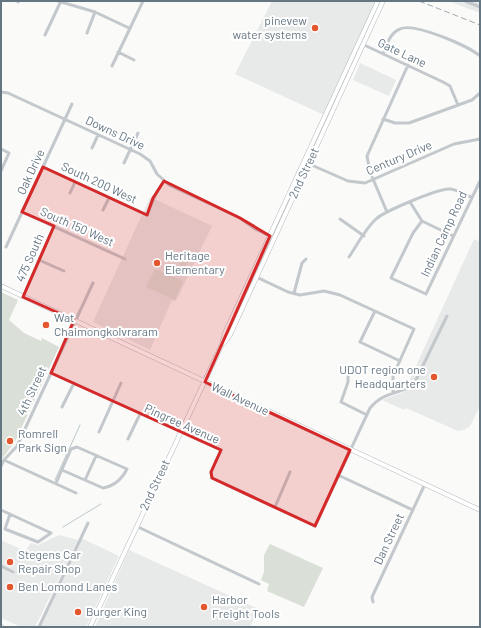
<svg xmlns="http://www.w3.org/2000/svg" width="481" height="628" viewBox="0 0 481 628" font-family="Barlow,sans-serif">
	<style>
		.built { fill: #e8e9e9 }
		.green { fill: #dadfd7 }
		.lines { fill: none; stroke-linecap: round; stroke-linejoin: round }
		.stream { stroke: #bbc7cb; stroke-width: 1 }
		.major-casing { stroke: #b5babe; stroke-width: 5 }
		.minor { stroke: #c3c8cc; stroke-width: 3 }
		.major { stroke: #fff; stroke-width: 4 }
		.rail { stroke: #a2aab0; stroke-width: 1; stroke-dasharray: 6 3; stroke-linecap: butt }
		.marked { fill: #d62828; fill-opacity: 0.2; stroke: #d62828; stroke-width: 3; stroke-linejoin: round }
		.poi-dot { fill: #e4572e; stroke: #fff; stroke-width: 1.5 }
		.labels { text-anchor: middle; stroke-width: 4; stroke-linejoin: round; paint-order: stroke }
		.poi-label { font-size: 12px; fill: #657683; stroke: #fff; text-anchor: start }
		.street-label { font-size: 12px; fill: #657683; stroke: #fff }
	</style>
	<rect width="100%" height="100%" fill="#fafaf8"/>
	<!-- built -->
	<path class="built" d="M272,1H377L324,115L235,74Z
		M448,1H480V13Z
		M360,63L396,80L389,96L353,80Z
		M150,197L212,226L176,301L172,300L150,350L93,322Z
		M474,239L480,242V406L470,426L464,430L458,431L406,408L404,410L382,400L404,392Z
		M59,535L78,540L35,627H21L1,618V540L25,551L31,543L38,545Z
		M81,538L119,556L86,627H40Z
		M129,550L259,609L250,627H95Z"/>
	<!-- green -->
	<path class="green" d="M187,250L192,252L182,274L176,272Z
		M155,269L183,281L175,300L146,287Z
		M1,292L18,300L9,320L24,333L41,341L42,338L59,347L15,442L1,460Z
		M270,544L323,568L304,607L267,591L269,584L261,580L264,572V555Z"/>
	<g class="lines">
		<!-- stream -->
		<path class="stream" d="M55,480L80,425
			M63,527L101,504"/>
		<defs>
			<path id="major" d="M1,286L480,510
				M224,343L230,335L383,1
				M1,626L2,627
				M90,627L222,344L225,333L378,1"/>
		</defs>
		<!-- major casing -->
		<use href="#major" class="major-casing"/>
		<!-- minor -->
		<path class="minor" d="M58,1L95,12L129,28
			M465,1L480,7
			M18,2L19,1
			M87,33L95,12
			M45,35L61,1
			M362,44L443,82L450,86L458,105
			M118,52L134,60
			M383,54C387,44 390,33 400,29C413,22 469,46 480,56
			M112,66L143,1
			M1,92L8,93L140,154L150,161L157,174L169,185L240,218L255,229L274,238
			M383,119L395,123H409L472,100L480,93
			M92,148L98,135
			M1,149L9,153L1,171
			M124,163L138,133
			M307,163L348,181L365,183L454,144L480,139
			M43,167L147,215C153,202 155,192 164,181
			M70,193L75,182
			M410,202L422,221L453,236
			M103,210L109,198
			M22,212L125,259
			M387,212L370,172L367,156L408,65
			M340,219L364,236
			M422,221L413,233L391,278L426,294L480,181
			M6,247L72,104
			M349,257C357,245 365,229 376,219C385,211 437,189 449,189C456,189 464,194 471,197
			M39,260L64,271
			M252,275L288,292L300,295L324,291L340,295L414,329L393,376V392
			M294,293L302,263L306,259
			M23,297L54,226
			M375,311L360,342L400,361
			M51,373L221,450L211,472L212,478L315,526L370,408C384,391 399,395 414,384L447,316
			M348,376V382L341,402L367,415
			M62,407L74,383
			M99,432L121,383
			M128,439L140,414
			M4,460L76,493
			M1,466L4,460L17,446L93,283
			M338,475L413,510
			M85,480L96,456
			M56,483L71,449L77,447L127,469C122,479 114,486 103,488L62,470
			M275,507L290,472
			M1,510L51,533
			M10,514L5,529L38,542L51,533
			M136,526L259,584
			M1,566L13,572
			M373,602L372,597L425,484
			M39,627L88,523"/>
		<!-- major -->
		<use href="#major" class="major"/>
		<!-- rail -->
		<path class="rail" d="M419,1L480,25"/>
	</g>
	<!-- marked area -->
	<path class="marked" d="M43,167L147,215L153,198L164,181L240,218L270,236L205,382L350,450L315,526L212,478L211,472L221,450L51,373L74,320L23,297L54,226L22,212Z"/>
	<!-- markers -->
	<g class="poi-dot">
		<circle cx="315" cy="28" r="4"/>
		<circle cx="157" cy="263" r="4"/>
		<circle cx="46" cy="325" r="4"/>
		<circle cx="434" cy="377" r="4"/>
		<circle cx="10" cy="441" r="4"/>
		<circle cx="10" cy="562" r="4"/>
		<circle cx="10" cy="587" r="4"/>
		<circle cx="204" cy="607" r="4"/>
		<circle cx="78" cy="612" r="4"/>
	</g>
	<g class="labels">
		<!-- poi labels -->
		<g class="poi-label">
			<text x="307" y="25" text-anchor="end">pinevew<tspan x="307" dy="14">water systems</tspan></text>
			<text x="165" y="260">Heritage<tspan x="165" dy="14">Elementary</tspan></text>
			<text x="54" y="322">Wat<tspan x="54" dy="14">Chaimongkolvraram</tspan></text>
			<text x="426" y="374" text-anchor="end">UDOT region one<tspan x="426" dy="14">Headquarters</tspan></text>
			<text x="18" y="438">Romrell<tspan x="18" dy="14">Park Sign</tspan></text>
			<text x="18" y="559">Stegens Car<tspan x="18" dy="14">Repair Shop</tspan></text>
			<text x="18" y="591">Ben Lomond Lanes</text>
			<text x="212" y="604">Harbor<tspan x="212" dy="14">Freight Tools</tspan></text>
			<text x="86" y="616">Burger King</text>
		</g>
		<!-- street labels -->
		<g class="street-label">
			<text transform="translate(402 53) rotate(25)" y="4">Gate Lane</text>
			<text transform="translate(115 133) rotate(25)" y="4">Downs Drive</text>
			<text transform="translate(399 158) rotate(-23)" y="4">Century Drive</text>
			<text transform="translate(31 172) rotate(-65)" y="4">Oak Drive</text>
			<text transform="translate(304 173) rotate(-65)" y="4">2nd Street</text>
			<text transform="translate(99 183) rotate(25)" y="4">South 200 West</text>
			<text transform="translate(77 227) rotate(24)" y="4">South 150 West</text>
			<text transform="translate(444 234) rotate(-65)" y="4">Indian Camp Road</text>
			<text transform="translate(30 258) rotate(-66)" y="4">475 South</text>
			<text transform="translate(32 391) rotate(-65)" y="4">4th Street</text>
			<text transform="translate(240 399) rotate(25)" y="4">Wall Avenue</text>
			<text transform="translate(182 424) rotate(24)" y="4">Pingree Avenue</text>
			<text transform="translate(155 485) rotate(-65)" y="4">2nd Street</text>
			<text transform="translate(389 539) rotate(-65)" y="4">Dan Street</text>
		</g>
	</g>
	<!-- border -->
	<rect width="481" height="628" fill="none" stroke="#657683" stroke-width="4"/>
</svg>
